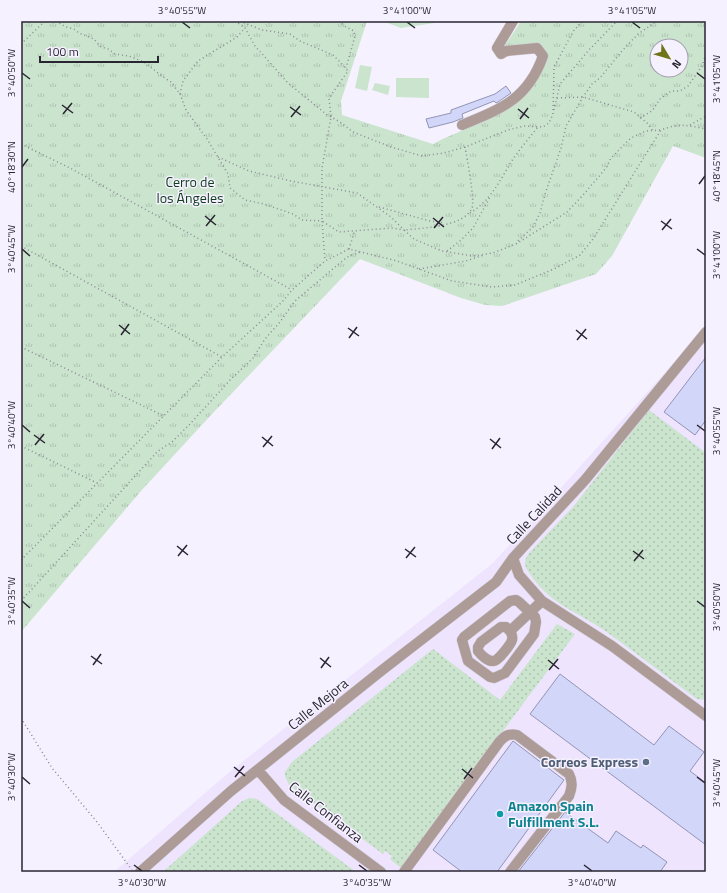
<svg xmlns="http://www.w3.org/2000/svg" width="727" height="893" viewBox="0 0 727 893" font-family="'Titillium Web',sans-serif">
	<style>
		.built { fill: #eee4fd }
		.grass { fill: url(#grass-dots) }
		.park { fill: url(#park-tufts); fill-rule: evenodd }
		.garden { fill: #cae4ce }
		.building { fill: #d2d6f9; stroke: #9294b5 }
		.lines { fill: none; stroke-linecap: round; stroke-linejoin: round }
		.minor-casing { stroke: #d1ccda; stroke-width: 11 }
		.path { stroke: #8e8996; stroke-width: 1.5; stroke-dasharray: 1 3; stroke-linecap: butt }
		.minor { stroke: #ac9b96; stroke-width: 10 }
		.ticks { fill: none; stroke: #2a2532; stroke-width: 1.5 }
		.service-dot { fill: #5c6f8a; stroke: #f6f1ff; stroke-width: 1.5 }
		.culture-dot { fill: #0f9aa8; stroke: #f6f1ff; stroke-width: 1.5 }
		.labels { text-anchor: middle; stroke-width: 3; stroke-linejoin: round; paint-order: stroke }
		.park-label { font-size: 14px; fill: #0e3c1c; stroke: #f6f1ff }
		.street-label { font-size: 14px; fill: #2a2532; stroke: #f6f1ff }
		.service-label { font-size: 14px; font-weight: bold; fill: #4e5e75; stroke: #f6f1ff; text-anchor: end }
		.culture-label { font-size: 14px; font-weight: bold; fill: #0d838f; stroke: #f6f1ff; text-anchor: start }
		.neatline { fill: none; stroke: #2a2532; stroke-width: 1.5 }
		.ticks-label { font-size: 10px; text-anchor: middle; fill: #2a2532 }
	</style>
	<defs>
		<pattern id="grass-dots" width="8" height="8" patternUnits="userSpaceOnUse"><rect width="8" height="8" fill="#cae4ce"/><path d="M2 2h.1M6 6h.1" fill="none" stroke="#aec3b1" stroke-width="1.8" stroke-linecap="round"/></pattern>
		<pattern id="park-tufts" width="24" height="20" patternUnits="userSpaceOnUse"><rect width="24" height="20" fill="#cae4ce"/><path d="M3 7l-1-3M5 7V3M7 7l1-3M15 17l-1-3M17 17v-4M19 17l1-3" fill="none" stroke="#aec3b1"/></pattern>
	</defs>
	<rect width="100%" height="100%" fill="#f6f1ff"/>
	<!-- built -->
	<path class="built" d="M706,327V872H114L227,774L493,563Z"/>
	<!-- grass -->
	<path class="grass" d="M649,410L706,453V699C701,700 698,700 694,697C664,675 635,652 604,630C574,610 549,604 528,571C523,564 525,558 530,552L573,507Z
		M557,624L575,634L401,868L390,859L392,856L385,851L383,854L289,785L285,776V772L292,762L433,649L500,700Z
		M249,798L257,799L261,802L356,872H163L241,802Z"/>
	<!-- park -->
	<path class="park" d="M21,21H367L341,101L342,115L433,144C467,126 506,118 532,88C539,80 543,67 548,58L539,45L504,47L521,21H706V158L673,146L612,256L596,274L502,306L485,305L461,298L360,259L212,414L141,491L21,632ZM657,46H681V70H657Z"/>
	<!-- garden -->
	<path class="garden" d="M382,21H437L434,23L401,28Z
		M360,65L372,67L367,91L355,88Z
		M396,78H429V98L396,97Z
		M375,83L390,86L388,95L372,90Z"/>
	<!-- building -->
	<path class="building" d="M506,86L511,93L498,102L496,103L494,101L462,114L463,118L453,122L429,128L426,119L451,113V110L495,94Z
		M706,357V420L695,435L664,412Z
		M560,674L654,745L669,726L704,752L690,771L706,783V845L530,714Z
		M513,741L564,780L497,872H462L433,850Z
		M565,812L608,843L616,831L641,848L643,845L667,862L660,872H518Z"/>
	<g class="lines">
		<defs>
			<path id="minor" d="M462,125C501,109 528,99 543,56L537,48L506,51L501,54L497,48L513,21
				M513,558L519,575L542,601L612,646L706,716
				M516,600L519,602L535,617L536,622L534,634L505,673L494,678L490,677L468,661L462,640L464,637L510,601Z
				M510,631C512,634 513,636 512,640C511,644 498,661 494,661C488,662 481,655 478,651V647L481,642L501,627H506L510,631L542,601
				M258,770L284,800L381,872
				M140,872L231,791L381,671L496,582L513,558L585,480L706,332
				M404,872L500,741C505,736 509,733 517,735L569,774C573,782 572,788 569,796L510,872"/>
		</defs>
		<!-- minor casing -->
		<use href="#minor" class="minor-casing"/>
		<!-- path -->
		<path class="path" d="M56,21L66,27L74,29L79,33L94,39L101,47L108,49L115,54L129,56L144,62L166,79L171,82L180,94L186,110L207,139L228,174L230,188L245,200L264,204L293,214L302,220L322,221L325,261
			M235,21L245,28L255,46L288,83L326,114L340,122L353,132L391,147L422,156L444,153L465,147L508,130L524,126L543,127L549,123L553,114L554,67L574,30L583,21
			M240,21L262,30L290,34L300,41L333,55L342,64L348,71L329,98L331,117L322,168V221L339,232L392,228L404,230
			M339,21L346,27L354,31L355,36L346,68
			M21,44L45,21
			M180,94L183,81L198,61L237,37L245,28
			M557,98L583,97L634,112L647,123L653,131
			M554,110L560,84L589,50L617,21
			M640,118L652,111L660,99L671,91H680L688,86L702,66L706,54
			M690,125L706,116
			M21,144L70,168L292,290
			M465,147C467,157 475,201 472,208C464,227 422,228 404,230L414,239L442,251L473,256L493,253L516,244L567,212L584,194L606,168L611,158L631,138L646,131L661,130
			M218,157L249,171L291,181L357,193L391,217L404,230
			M379,207L430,221L445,223
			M470,213C490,201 500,181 511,162C519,150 529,138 538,127
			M518,241L533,227L540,213L545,194L561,148L566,126L583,97L592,84L600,78L622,51L638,34L657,21
			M21,246L222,357
			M349,249L355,230
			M447,251L460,241L473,228L490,197
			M419,269L466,261L484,255
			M21,347L164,416
			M21,446L97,483
			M21,560L222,357L282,302L292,290L325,261L349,249L397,261L452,281L492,287L515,285L554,269L580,255L593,239L661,130C679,123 687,125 706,129
			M21,601L136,475L158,451L172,442L190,424L231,379L253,358L265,339L280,322L295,301L341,262L349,256L360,252
			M21,718L52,768L97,822L132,870"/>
		<!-- minor -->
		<use href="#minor" class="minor"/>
	</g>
	<!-- ticks -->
	<path class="ticks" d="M182,22L190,28M407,22L415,28M632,22L640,28M22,73L30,79M697,73L705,79M62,105L73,113M290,107L301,115M518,109L529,118M63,114L72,103M291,117L300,106M520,119L528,108M22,167L28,159M699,184L705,176M205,216L216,225M433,218L444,227M661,221L672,229M206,226L215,215M434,228L443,217M662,230L671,219M22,249L30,256M697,249L705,255M119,325L130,334M348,328L359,336M576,330L587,339M121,335L129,324M349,338L357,327M577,340L586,329M22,425L30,432M697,425L705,431M34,435L45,443M262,437L273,446M490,439L501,448M35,445L44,434M263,447L272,436M492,449L500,438M177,546L188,555M405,549L416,557M633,551L644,559M178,556L187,545M406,558L415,547M634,561L643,550M22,601L30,608M697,601L705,607M91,656L102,664M320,658L331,667M548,660L559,669M93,665L101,654M321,668L329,657M549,670L558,659M234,767L245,776M462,769L473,778M22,777L30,784M235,777L244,766M697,777L705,783M464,779L472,768M134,865L142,871M359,865L367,871M584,865L592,871"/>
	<!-- markers -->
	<circle class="service-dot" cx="646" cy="762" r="4"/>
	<circle class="culture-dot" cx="500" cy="814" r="4"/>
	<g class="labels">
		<!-- park labels -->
		<g class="park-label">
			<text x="190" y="187">Cerro de<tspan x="190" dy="16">los Ángeles</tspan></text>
		</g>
		<!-- street labels -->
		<g class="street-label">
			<text transform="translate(534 515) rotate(-47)" y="5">Calle Calidad</text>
			<text transform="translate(318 704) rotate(-39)" y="5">Calle Mejora</text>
			<text transform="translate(326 812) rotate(38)" y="5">Calle Confianza</text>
		</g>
		<!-- service labels -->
		<g class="service-label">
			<text x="638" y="767">Correos Express</text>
		</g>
		<!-- culture labels -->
		<g class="culture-label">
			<text x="508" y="811">Amazon Spain<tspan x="508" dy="16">Fulfillment S.L.</tspan></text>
		</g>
	</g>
	<!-- border -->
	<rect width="727" height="893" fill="none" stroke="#f6f1ff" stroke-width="44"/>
	<!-- north arrow -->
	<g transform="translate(669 58) rotate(128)"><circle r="19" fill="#f6f1ff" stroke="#a49fad"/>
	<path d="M0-3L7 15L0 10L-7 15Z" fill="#6f731a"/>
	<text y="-6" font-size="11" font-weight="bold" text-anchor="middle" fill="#2a2532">N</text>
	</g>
	<!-- scale -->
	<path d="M40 56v6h118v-6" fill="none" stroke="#2a2532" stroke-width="2"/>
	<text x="46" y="56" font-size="12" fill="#2a2532" stroke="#f6f1ff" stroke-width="3" paint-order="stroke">100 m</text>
	<rect x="22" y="22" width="683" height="849" class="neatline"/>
	<g class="ticks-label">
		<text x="182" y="14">3°40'55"W</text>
		<text x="407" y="14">3°41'00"W</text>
		<text x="632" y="14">3°41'05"W</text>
		<text transform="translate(11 73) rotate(-90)" y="4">3°40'50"W</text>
		<text transform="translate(716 79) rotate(-90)" y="4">3°41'05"W</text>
		<text transform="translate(11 167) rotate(-90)" y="4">40°18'30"N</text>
		<text transform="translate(716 176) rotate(-90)" y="4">40°18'45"N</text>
		<text transform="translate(11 249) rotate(-90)" y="4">3°40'45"W</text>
		<text transform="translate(716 255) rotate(-90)" y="4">3°41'00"W</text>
		<text transform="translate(11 425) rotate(-90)" y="4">3°40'40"W</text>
		<text transform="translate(716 431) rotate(-90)" y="4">3°40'55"W</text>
		<text transform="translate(11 601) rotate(-90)" y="4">3°40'35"W</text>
		<text transform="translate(716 607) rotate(-90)" y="4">3°40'50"W</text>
		<text transform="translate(11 777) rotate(-90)" y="4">3°40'30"W</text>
		<text transform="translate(716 783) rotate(-90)" y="4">3°40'45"W</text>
		<text x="142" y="886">3°40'30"W</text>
		<text x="367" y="886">3°40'35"W</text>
		<text x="592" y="886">3°40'40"W</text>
	</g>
</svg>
